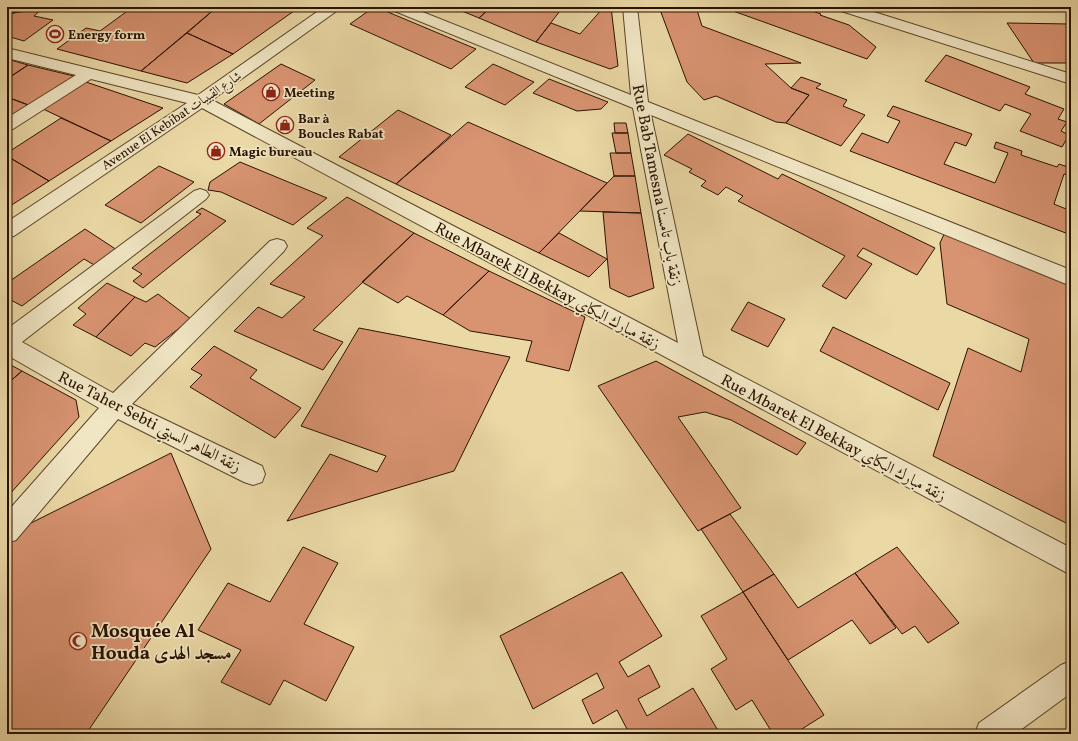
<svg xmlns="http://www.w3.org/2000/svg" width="1078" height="741" viewBox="0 0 1078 741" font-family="Vollkorn,Amiri,serif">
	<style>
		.building { fill: #d89371; stroke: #2a1200 }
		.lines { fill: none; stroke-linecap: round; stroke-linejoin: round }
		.minor-casing { stroke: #5a4429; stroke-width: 2 }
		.minor { fill: #f1e6c4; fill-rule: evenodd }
		.labels { text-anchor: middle; stroke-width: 3.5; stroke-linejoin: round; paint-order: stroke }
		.far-poi-label { font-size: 13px; font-weight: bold; fill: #2a1200; stroke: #f1e6c4; text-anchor: start }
		.far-street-label { font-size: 13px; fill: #2a1200; stroke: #f1e6c4 }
		.street-label { font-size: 16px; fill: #2a1200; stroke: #f1e6c4 }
		.near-poi-label { font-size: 19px; font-weight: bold; fill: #2a1200; stroke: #f1e6c4; text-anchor: start }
	</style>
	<rect width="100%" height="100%" fill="#ead8a5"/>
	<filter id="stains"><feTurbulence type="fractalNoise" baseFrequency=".005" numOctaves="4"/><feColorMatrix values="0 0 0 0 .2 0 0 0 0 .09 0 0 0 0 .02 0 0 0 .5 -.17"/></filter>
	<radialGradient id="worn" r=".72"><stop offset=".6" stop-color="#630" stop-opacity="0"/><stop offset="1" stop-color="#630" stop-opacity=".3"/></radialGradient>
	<!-- building -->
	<path class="building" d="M7,7H49L7,14Z
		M125,7H217L141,71L57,49L86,28L100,31L130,9Z
		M217,7H275L294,11L233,54L187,33Z
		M374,7H376L476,49L451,69L350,24Z
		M452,7H491L479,18Z
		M491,7H563L536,42L479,18Z
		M600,7H611L618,66L610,69L536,42L551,23L580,34L603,8Z
		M659,7H696L702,26L801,63L765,64L791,88L809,95L786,123L776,122L716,96L704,100L687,82Z
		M728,7H801L821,14L820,15L849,25L876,47L867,59L733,11Z
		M1035,7H1071V10Z
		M43,8L34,16L53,20L24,41L7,36V14Z
		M1007,23L1071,24V63H1034Z
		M187,33L233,54L187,83L141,71Z
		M946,55L1030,87L1025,94L1064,109L1058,119L1067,122L1061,131L1069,135L1062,147L1020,131L1031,114L1005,104L1000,111L925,81Z
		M7,59L28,65L7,79Z
		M281,64L315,80L259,124L224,104Z
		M493,64L534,82L505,105L465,87Z
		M28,65L78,77L31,106L7,97V79Z
		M801,77L821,84L816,88L847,100L843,106L865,115L841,146L786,123L809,95L791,88Z
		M549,79L608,102L601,109L577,111L533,93Z
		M86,82L163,108L111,141L43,109Z
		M7,97L31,106L7,120Z
		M893,106L972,134L966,146L955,142L944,164L995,183L1008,153L994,148L996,142L1022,151L1021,155L1057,167L1059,164L1071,168V176L1064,174L1054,204L1071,211V235L850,151L862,133L888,143L900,121L887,116Z
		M398,110L451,135L396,184L339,157Z
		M61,118L111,141L49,181L7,156V153Z
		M468,122L607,183L539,253L396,184Z
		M614,123H626L628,133H615Z
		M612,133H628L631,153H616Z
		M688,134L778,179L782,174L935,248L917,275L863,248L857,256L872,264L846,299L822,286L845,256L738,201L743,196L726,187L718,195L701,186L706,181L689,172L692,169L664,155Z
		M610,153H631L635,176H614Z
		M7,156L49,181L7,208Z
		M240,162L327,198L293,225L221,192L208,190L210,182Z
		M159,166L194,182L141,223L105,205Z
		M614,176H635L641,213L580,211Z
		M347,197L414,233L313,330L343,342L323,370L234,331L258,307L282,318L305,297L270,284L323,236L307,228Z
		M202,208L226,221L143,288L133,281L142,274L132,268L201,214L196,212Z
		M603,212L641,213L654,288L629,297L610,288Z
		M85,229L117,250L96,266L84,259L22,306L7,298V283Z
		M945,232L1071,283V522L1068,524L933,456L968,348L1021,372L1029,339L947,304L940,243Z
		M414,233L489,271L443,315L407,296L398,303L362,282Z
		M559,233L607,259L589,277L539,253Z
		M489,271L585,317L569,371L526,361L532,341L470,331L443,315Z
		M107,283L135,297L96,337L73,325L86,314L78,308Z
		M158,294L191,319L155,347L145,343L131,356L96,337L135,297L146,302Z
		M748,302L785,319L768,347L731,330Z
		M833,327L950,383L938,410L820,351Z
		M359,328L510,357L454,471L287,521L330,454L377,472L386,456L301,426Z
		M214,346L257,370L250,378L301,408L275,438L190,387L202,375L191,369Z
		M656,361L806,443L797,455L731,420L705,412L678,417L741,508L698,531L598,386Z
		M7,363L22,371L7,384Z
		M22,371L76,400L79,417L8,496L7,495V384Z
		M171,453L211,549L86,734H7V535Z
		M730,514L774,574L743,592L701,529Z
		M303,547L338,563L304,624L354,647L326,701L284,680L270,705L221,682L241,650L198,630L228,583L270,602Z
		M897,547L959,623L928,643L915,626L902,634L855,573Z
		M622,572L662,636L619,662L628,677L649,665L660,687L638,699L647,716L693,688L720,734H623L628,731L617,710L593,724L582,700L604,688L597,673L533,709L500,636Z
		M855,573L896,628L870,644L852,620L788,660L743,592L774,574L798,608Z
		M743,592L824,715L794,734H773L752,700L736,710L711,669L727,659L701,616Z"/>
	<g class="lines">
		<defs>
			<path id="minor" d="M324,7H340L338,10L212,100L678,343L633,108L392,10L390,7H410L631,95L623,7H637L648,102L1071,270V286L651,115L703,356L1071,548V575L202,108L14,236L7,238V222L187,103L91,79L13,129L7,130V118L76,75L7,58V48L198,95Z
				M836,7H858L1071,74V84L838,10Z
				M200,189L206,191L209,195L206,199L22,342L113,393L270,241L277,239L284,241L287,246L284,251L132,404L262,466L265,474L262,482L253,485L244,482L118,419L16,540L7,543V512L99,408L7,355V329L194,191Z
				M1071,661V693L1015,734H975L979,723L1061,665Z"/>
		</defs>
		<!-- minor casing -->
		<use href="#minor" class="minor-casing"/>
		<!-- minor -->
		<use href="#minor" class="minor"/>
	</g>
	<!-- icons -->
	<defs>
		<symbol id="stadium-ring" viewBox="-11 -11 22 22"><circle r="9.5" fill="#f1e6c4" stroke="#8f2418" stroke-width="1.5"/><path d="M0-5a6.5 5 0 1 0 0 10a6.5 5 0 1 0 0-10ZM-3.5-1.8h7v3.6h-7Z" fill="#8f2418"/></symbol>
		<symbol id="shop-ring" viewBox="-11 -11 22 22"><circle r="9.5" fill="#f1e6c4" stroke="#8f2418" stroke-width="1.5"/><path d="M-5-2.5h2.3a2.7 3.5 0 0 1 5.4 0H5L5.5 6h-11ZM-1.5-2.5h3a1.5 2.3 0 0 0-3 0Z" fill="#8f2418"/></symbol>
		<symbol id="mosque-ring" viewBox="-11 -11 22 22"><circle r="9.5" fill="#f1e6c4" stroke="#8f2418" stroke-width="1.5"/><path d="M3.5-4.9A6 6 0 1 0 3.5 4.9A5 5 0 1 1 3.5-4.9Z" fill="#8f2418"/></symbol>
	</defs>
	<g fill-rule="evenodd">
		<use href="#stadium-ring" x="45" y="24" width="20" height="20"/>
		<use href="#shop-ring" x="261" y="82" width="20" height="20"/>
		<use href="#shop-ring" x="275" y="115" width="20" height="20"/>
		<use href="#shop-ring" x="206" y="141" width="20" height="20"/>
		<use href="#mosque-ring" x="68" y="631" width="20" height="20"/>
	</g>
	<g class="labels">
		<!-- far-poi labels -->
		<g class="far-poi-label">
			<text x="68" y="39">Energy form</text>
			<text x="284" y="97">Meeting</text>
			<text x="298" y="123">Bar à<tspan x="298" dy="15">Boucles Rabat</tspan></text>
			<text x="229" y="156">Magic bureau</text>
		</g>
		<!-- far-street labels -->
		<g class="far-street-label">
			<text transform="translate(171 120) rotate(-34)" y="5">Avenue El Kebibat شارع القبيبات</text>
		</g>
		<!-- street labels -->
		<g class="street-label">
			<text transform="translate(658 185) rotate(79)" y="6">Rue Bab Tamesna زنقة باب تامسنا</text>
			<text transform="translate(548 285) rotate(28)" y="6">Rue Mbarek El Bekkay زنقة مبارك البكاي</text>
			<text transform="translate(150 421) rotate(27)" y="6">Rue Taher Sebti زنقة الطاهر السبتي</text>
			<text transform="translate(834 437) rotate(28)" y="6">Rue Mbarek El Bekkay زنقة مبارك البكاي</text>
		</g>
		<!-- near-poi labels -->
		<g class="near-poi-label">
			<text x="91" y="637">Mosquée Al<tspan x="91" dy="22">Houda مسجد الهدى</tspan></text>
		</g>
	</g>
	<!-- margin -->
	<rect width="1078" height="741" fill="none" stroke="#ead8a5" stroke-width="24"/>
	<rect x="8" y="8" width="1062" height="725" fill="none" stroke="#2a1200" stroke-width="2"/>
	<rect x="12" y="12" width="1054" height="717" fill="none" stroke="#2a1200"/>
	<rect width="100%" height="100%" filter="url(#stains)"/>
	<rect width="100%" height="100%" fill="url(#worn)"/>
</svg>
